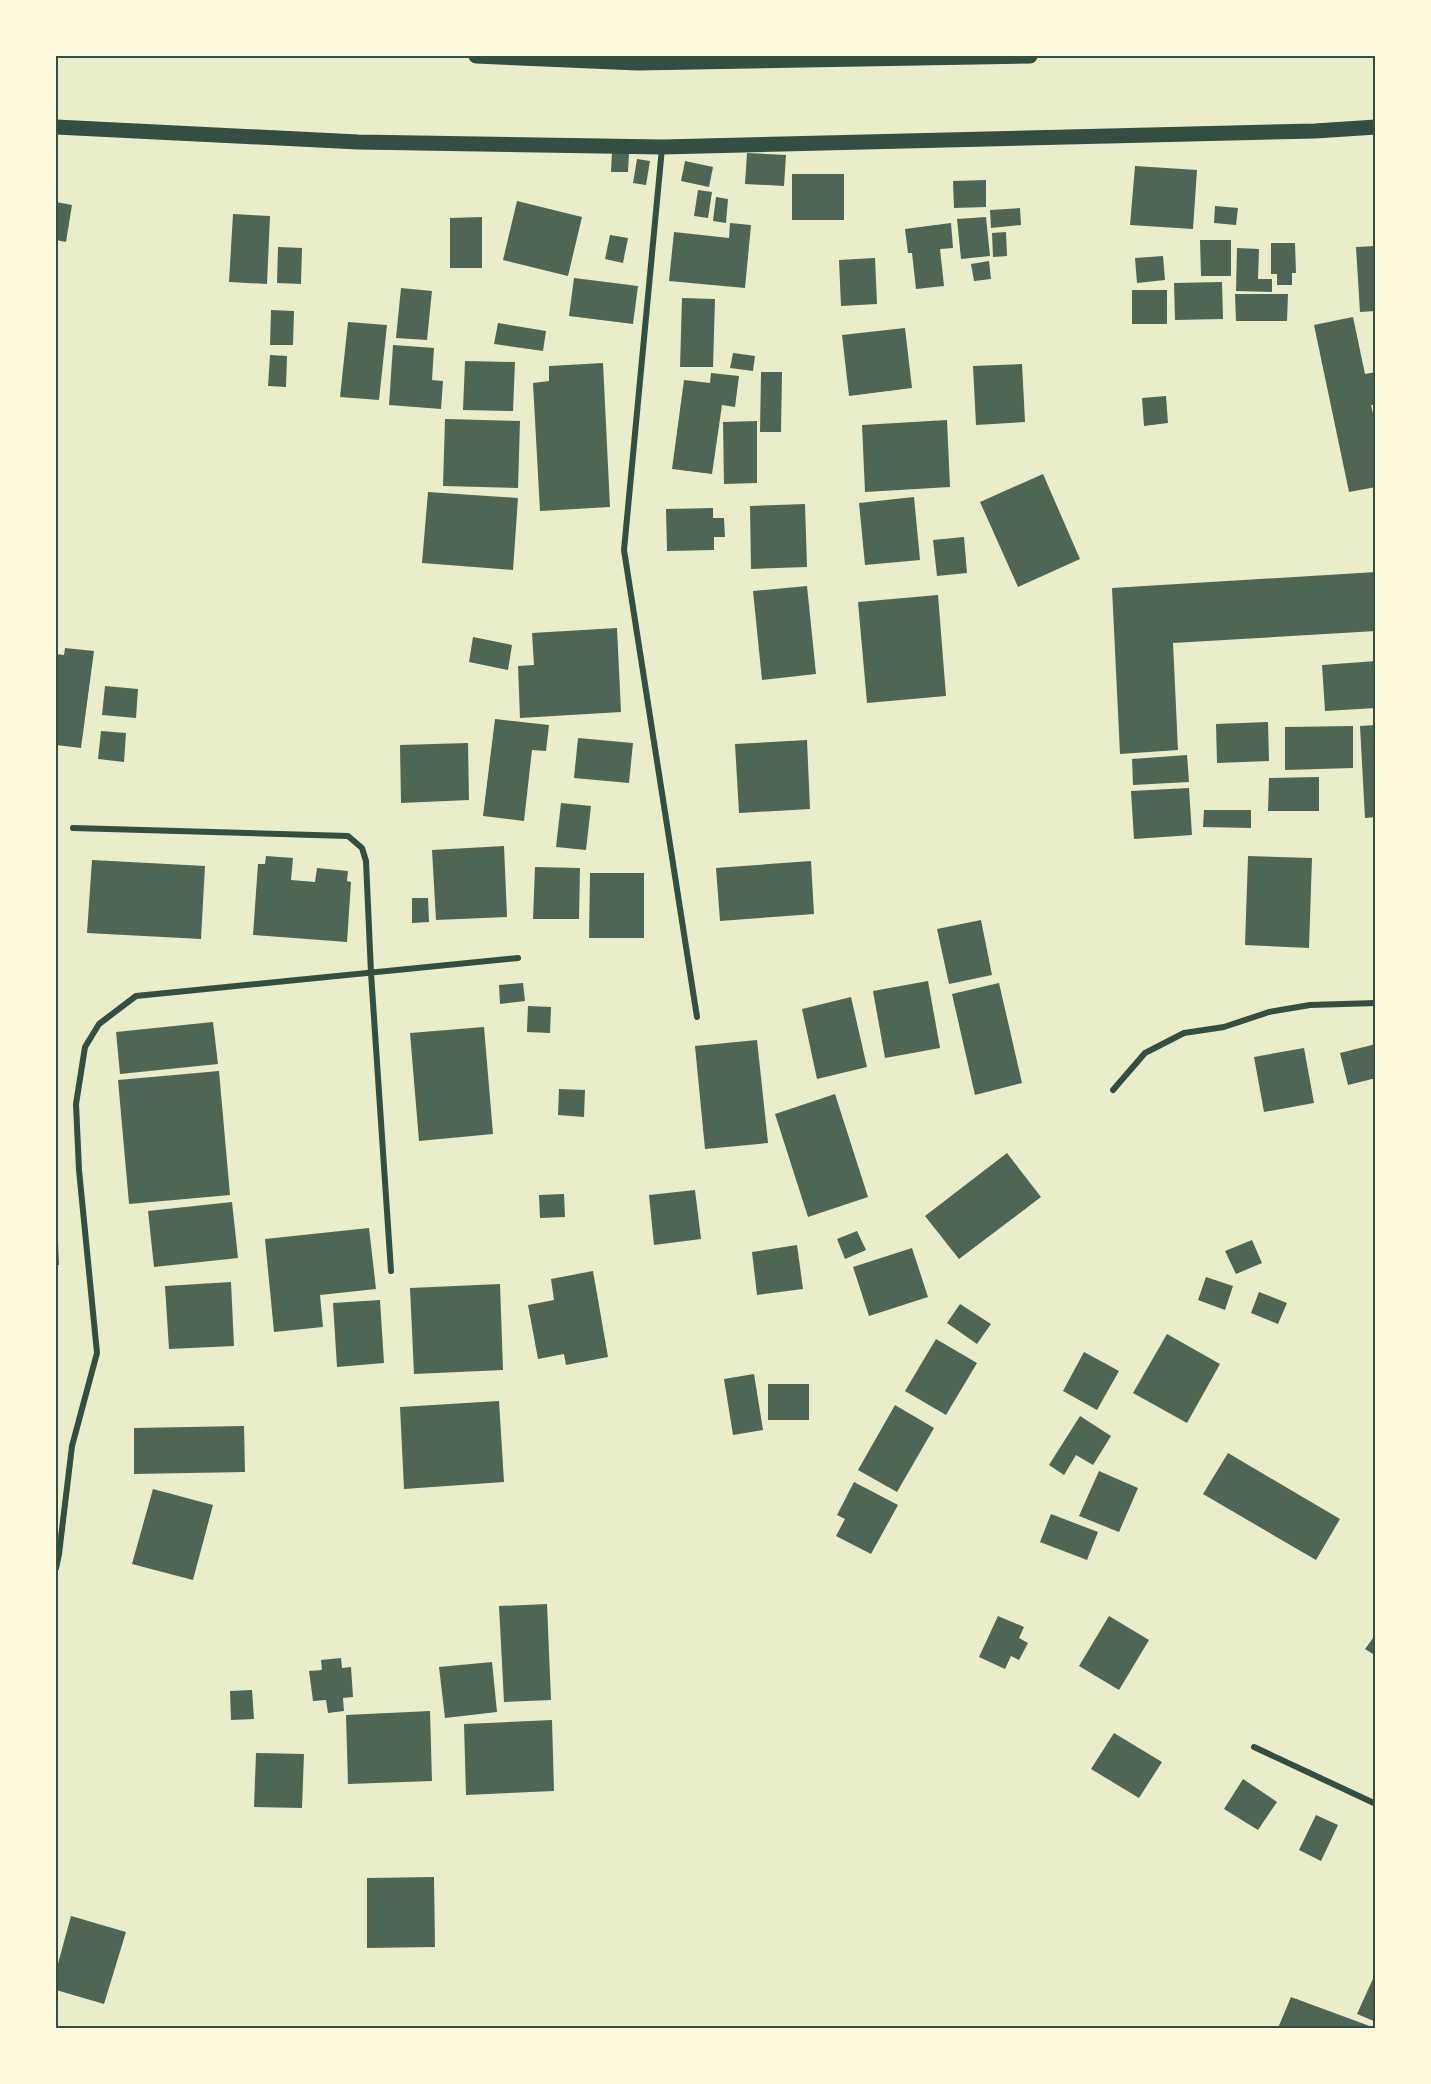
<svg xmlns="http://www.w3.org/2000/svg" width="1431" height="2084" viewBox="0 0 1431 2084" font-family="Cabin,sans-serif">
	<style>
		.building { fill: #4f6655 }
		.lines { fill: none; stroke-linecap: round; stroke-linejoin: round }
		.minor { stroke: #344e41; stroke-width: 6 }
		.primary { stroke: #344e41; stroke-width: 15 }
		.neatline { fill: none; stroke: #344e41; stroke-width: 2 }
	</style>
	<rect width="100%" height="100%" fill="#e9edc9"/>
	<!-- building -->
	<path class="building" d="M612,152L629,153L628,172H611Z
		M747,153L786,155L784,186L745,184Z
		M637,159L650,161L646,185L633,183Z
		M685,161L713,167L709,187L681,181Z
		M1135,166L1197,170L1193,229L1130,225Z
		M792,174H844V220H792Z
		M986,180V207L954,208L953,181Z
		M698,190L712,192L708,218L694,216Z
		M716,197L728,199L726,223L713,221Z
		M517,201L582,217L568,276L503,260Z
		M56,202L72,205L66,242L56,240Z
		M1215,206L1238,208L1236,225L1214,223Z
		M1020,208L1021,225L991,228L990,210Z
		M233,214L270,216L267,284L229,282Z
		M482,217V268H450V218Z
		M986,217L990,256L961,259L957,219Z
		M730,223L751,225L745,288L669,281L674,232L729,238Z
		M951,223L953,248L940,249L944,286L916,289L912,253H908L905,229Z
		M1006,232L1007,256L993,257L992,233Z
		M610,235L628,238L623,263L605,259Z
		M1200,240H1231V276H1201Z
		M1271,243H1295L1296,273H1292V285H1277V274H1271Z
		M1376,246V311L1360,312L1356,247Z
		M278,247L302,248L301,284L277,283Z
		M1237,248L1259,249L1258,279H1272V292L1236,291Z
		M1163,256L1165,280L1137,283L1135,258Z
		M875,258L877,304L841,306L839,260Z
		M989,261L991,279L974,281L971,264Z
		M574,278L638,286L633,324L569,316Z
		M1222,282L1223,319L1175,320L1174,283Z
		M401,288L432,291L427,340L396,338Z
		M1132,290H1167V324H1132Z
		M1235,294H1288L1287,321H1236Z
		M682,298L715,299L713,367H680Z
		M271,310L294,311L293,345H270Z
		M1353,317L1365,374L1376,372V405H1371L1376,425V487L1349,492L1314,325Z
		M348,322L387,325L379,400L340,397Z
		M498,323L546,331L543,351L494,344Z
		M905,328L912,388L849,396L842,335Z
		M393,345L434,348L432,380L443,381L441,409L389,405Z
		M733,353L755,356L753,371L730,368Z
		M270,355L287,356L286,387L268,386Z
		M465,361L515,362L513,411L463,410Z
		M603,363L610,507L540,511L533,383L549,381V366Z
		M1022,364L1025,422L976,425L973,366Z
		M761,372H782L781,432H760Z
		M711,373L739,376L735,407L722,405L712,474L672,469L684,380L710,383Z
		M1166,396L1168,423L1144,426L1142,398Z
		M445,419L520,421L518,488L443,486Z
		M947,420L950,487L865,492L862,425Z
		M757,421V483L724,484L723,422Z
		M1043,474L1080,559L1018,587L980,502Z
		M428,492L518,498L513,570L422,563Z
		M914,497L920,560L865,565L859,503Z
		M805,504L807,567L751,569L750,506Z
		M713,508V518H724L725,537H714V550L667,551L666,509Z
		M964,537L967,573L937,576L933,540Z
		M1376,572V631L1173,643L1178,750L1120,754L1112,588Z
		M807,586L816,674L762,680L753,591Z
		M938,595L946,696L867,703L858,602Z
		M617,628L621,712L520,718L518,666L534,665L532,633Z
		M473,637L512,645L508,670L469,662Z
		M65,648L94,651L81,748L56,745V712L58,700H56V654L64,655Z
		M1376,661V708L1325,711L1322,665Z
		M105,686L138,689L136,718L102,715Z
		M495,719L549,725L546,751L532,750L524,821L483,816Z
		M1268,722L1269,761L1217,763L1216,724Z
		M1376,725V817L1365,818L1360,726Z
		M1353,726V768L1285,770V727Z
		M101,731L126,733L124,762L98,759Z
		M578,738L633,743L629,783L574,778Z
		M807,740L810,809L739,813L735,744Z
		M468,743L469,800L401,803L400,745Z
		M1187,755L1189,782L1133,785L1132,759Z
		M1319,777V811H1268L1269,778Z
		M1189,788L1192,835L1134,839L1131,791Z
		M561,803L591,806L586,850L556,847Z
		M1204,810H1251V828L1203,827Z
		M504,846L507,917L436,920L432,850Z
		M266,856L293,858L291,880L315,882L317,868L348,871L347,881L351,882L347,942L253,935L258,864H265Z
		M1248,856L1312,858L1309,948L1245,945Z
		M92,860L205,866L201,939L87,933Z
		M811,861L814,914L720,921L716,868Z
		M535,867L580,868L579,919H533Z
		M590,873H644V938H589Z
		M412,898H428L429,922L412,923Z
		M981,920L992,975L949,984L937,929Z
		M928,981L940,1048L885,1058L873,991Z
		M523,983L525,1001L500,1004L499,985Z
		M999,983L1022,1083L975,1095L952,994Z
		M851,997L867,1067L817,1079L802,1009Z
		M528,1006L551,1007L550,1033L527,1032Z
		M213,1022L218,1064L120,1074L116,1032Z
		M484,1027L493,1134L419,1141L410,1033Z
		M757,1040L768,1143L705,1149L695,1046Z
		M1376,1044V1078L1348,1085L1340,1053Z
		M1304,1048L1314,1103L1264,1112L1254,1057Z
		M219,1071L230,1195L129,1204L118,1080Z
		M559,1089L585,1090L584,1117L558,1115Z
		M835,1094L868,1197L808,1217L775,1114Z
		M1007,1153L1041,1197L959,1259L925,1216Z
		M695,1190L701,1239L654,1245L649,1195Z
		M564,1194L565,1217L540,1218L539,1195Z
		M232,1202L238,1258L154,1267L148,1211Z
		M56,1219H57L59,1265H56Z
		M369,1228L376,1289L320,1295L323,1327L274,1332L265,1239Z
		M857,1231L866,1250L845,1259L837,1239Z
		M1252,1240L1262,1263L1236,1274L1225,1251Z
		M797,1245L803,1289L757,1295L752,1252Z
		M912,1248L928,1297L869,1316L853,1267Z
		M593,1271L608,1357L566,1365L564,1354L538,1359L528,1305L554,1300L551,1279Z
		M1206,1277L1233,1286L1225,1310L1198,1300Z
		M231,1282L234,1346L169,1349L165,1286Z
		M500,1284L503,1370L414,1374L410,1288Z
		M1259,1292L1287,1303L1278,1324L1251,1313Z
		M380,1300L384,1363L337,1367L333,1303Z
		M960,1304L991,1324L977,1344L947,1323Z
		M1167,1334L1220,1364L1187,1423L1133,1393Z
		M936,1339L977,1363L946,1415L905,1391Z
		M1084,1352L1119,1371L1097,1410L1063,1391Z
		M754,1374L763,1430L733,1435L724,1379Z
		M768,1384H809V1420H768Z
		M499,1401L504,1482L404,1489L400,1407Z
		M895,1405L934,1428L897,1492L858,1470Z
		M1080,1416L1111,1436L1093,1465L1076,1455L1064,1475L1049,1465Z
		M244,1426L245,1472L134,1474V1428Z
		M1228,1453L1340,1519L1316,1560L1203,1494Z
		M1099,1471L1138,1488L1119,1532L1079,1516Z
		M854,1482L898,1505L871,1554L836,1536L845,1519L837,1515Z
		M153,1489L213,1505L193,1580L132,1564Z
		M1051,1514L1098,1532L1087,1560L1040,1542Z
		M547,1604L551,1700L504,1702L499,1606Z
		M998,1616L1024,1627L1019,1638L1028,1643L1019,1660L1011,1656L1005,1669L979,1657Z
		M1109,1616L1149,1640L1119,1690L1079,1666Z
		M1376,1634V1656L1365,1649Z
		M341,1658L342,1668L351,1667L353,1697L343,1698L344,1711L328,1713L326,1700L313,1701L309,1671L322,1670L321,1660Z
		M492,1662L497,1712L445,1718L439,1667Z
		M252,1690L254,1719L231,1720L230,1691Z
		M430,1711L432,1781L348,1784L346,1715Z
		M552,1720L554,1791L466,1795L464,1724Z
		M1114,1733L1162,1762L1139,1798L1091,1769Z
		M256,1753L304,1754L302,1808L254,1807Z
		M1243,1779L1277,1802L1258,1830L1224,1809Z
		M1316,1815L1338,1825L1321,1861L1299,1850Z
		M434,1877L435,1947L367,1948V1878Z
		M71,1916L126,1932L104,2004L56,1990V1971Z
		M1376,1972V2022L1357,2014Z
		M1291,1997L1375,2028H1278Z"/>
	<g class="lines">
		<!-- minor -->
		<path class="minor" d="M662,148L624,550L697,1017
			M73,828L348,836L362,848L366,861L371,973L391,1271
			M1113,1090L1145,1053L1184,1033L1224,1027L1269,1012L1310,1005L1376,1003
			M56,1568L59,1554L72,1446L97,1353L79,1170L76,1104L85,1047L99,1024L136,996L518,958
			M1254,1747L1376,1804"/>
		<!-- primary -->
		<path class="primary" d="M476,56L638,63L1030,56
			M56,127L358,142L662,147L1315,131L1376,127"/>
	</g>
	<!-- border -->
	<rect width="1431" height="2084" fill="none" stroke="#fefae0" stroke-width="114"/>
	<rect x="57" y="57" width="1317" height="1970" class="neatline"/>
</svg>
